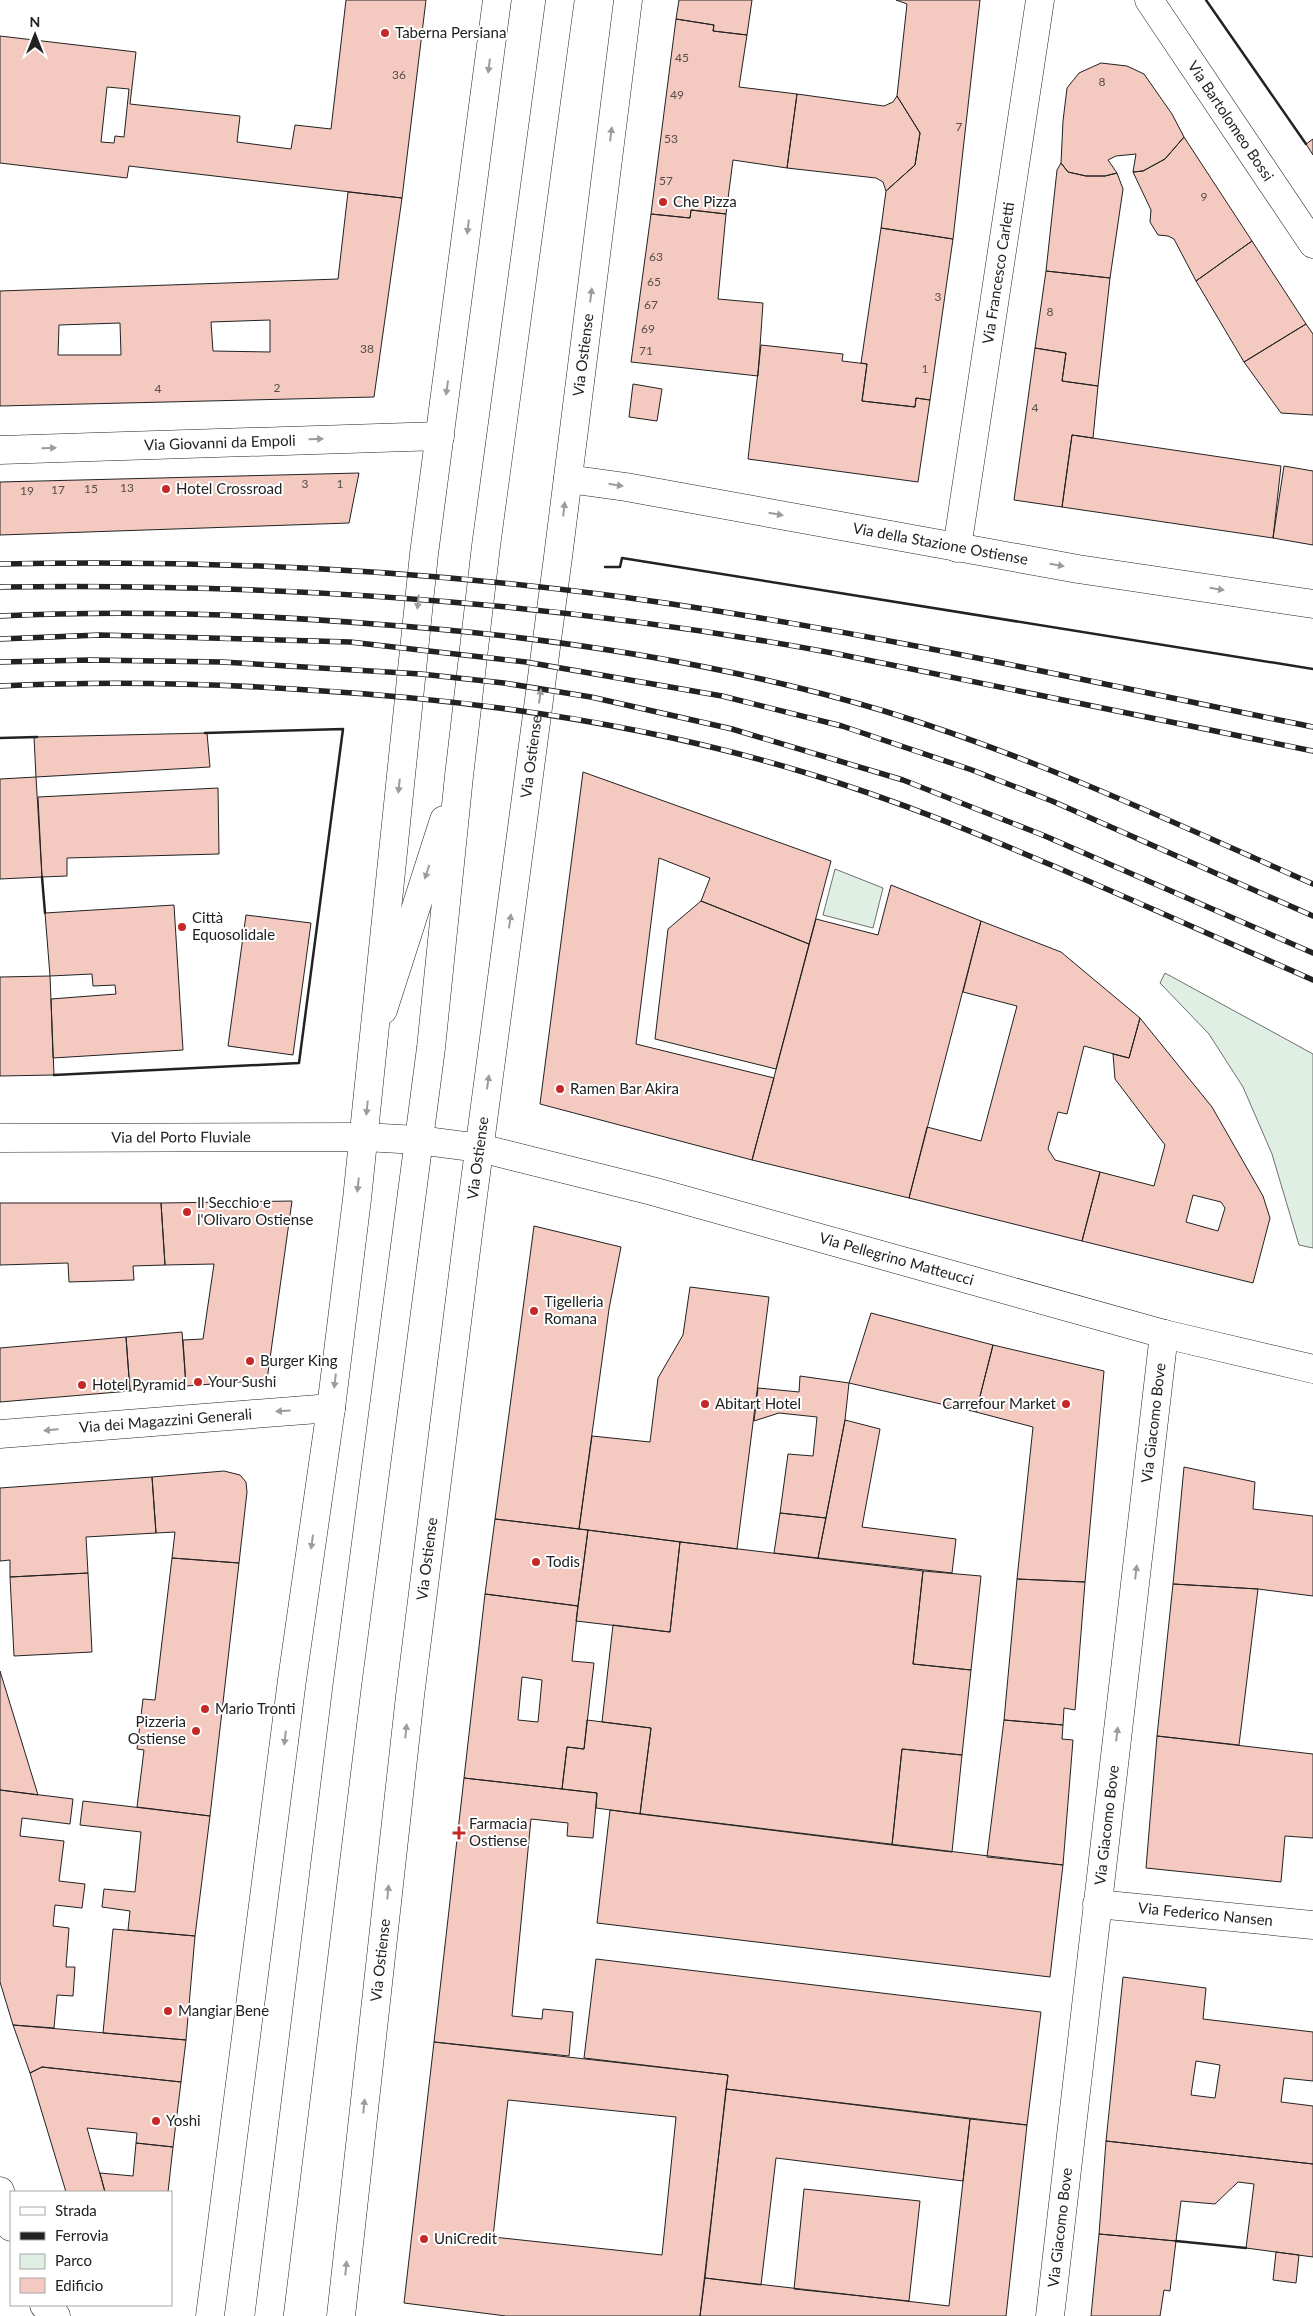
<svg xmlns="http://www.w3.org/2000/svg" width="1313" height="2316" viewBox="0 0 1313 2316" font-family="Lato,sans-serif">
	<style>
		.green { fill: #e0efe3; stroke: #6f6f6f }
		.building { fill: #f3c9c0; stroke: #222; fill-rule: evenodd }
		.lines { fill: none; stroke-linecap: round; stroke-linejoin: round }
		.minor-casing { stroke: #222; stroke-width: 29 }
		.major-casing { stroke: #222; stroke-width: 29 }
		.minor { stroke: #fff; stroke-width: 28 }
		.major { stroke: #fff; stroke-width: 28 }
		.rail-casing { stroke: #222; stroke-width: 5.5 }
		.rail { stroke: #fff; stroke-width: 4; stroke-dasharray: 11; stroke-linecap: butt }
		.wall { stroke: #222; stroke-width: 2.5 }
		.oneway { fill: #9c9c9c }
		.poi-dot { fill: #c62828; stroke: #fff; stroke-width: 2 }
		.labels { text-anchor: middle; stroke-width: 4; stroke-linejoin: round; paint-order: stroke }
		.number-label { font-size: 12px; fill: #564c4a }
		.poi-label { font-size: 15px; fill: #222; stroke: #fff; text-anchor: start }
		.street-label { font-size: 15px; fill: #222; stroke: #fff }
	</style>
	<rect width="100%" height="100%" fill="#fff"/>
	<!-- green -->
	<path class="green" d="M835,869L883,888L873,928L823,915Z
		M1165,973L1313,1054V1248L1299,1245L1272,1154L1243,1087L1209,1034L1160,983Z"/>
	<!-- building -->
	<path class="building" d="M346,0H426L402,198L129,166L127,178L0,163V36L136,52L130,104L240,116L237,142L291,149L295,125L331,129ZM107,87L129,89L124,137L115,136L114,143L101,142Z
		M679,0H752L747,35L713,31L714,25L676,19Z
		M896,0H980L953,239L881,228L886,191L915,165L920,133L897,96L907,4Z
		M676,19L714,25L713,31L747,35L739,87L797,94L787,168L733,160L726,214L691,210L690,218L651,214Z
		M1101,63L1127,66L1144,74L1172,114L1184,137L1165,159L1143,171L1133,172L1136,154L1116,156L1108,160L1117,173L1105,176H1086L1068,172L1061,163L1063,121L1067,88L1079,73Z
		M797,94L884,106L893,102L897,96L920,133L915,165L886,191L883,182L876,178L787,168Z
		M1184,137L1252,241L1196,281L1174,239L1168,236L1158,235L1150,222L1151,210L1133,172L1143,171L1165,159Z
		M1313,139V155L1306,144Z
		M1061,163L1068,172L1086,176H1105L1117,173L1123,189L1110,278L1046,271L1057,170Z
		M348,192L402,198L374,397L0,406V291L338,279ZM270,320V352L213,351L211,322ZM120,323L121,355H58L59,325Z
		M691,210L726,214L718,299L763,303L758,376L631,362L651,214L690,218Z
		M881,228L953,239L930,400L916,398L915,407L862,401L867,364L861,363Z
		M1252,241L1306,324L1244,362L1196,281Z
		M1046,271L1110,278L1098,386L1062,381L1066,353L1035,348Z
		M1306,324L1313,334V415L1281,413L1244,362Z
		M761,345L843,354L842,361L867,364L862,401L915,407L916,398L930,400L918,482L748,459Z
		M1035,348L1066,353L1062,381L1098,386L1093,438L1072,435L1062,507L1014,500Z
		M633,384L662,389L657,421L629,417Z
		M1072,435L1281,466L1273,538L1062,507Z
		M1284,466L1313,471V545L1273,538Z
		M359,473L349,523L0,535V482Z
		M207,733L210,767L36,777L34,737Z
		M583,772L831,861L809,944L701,901L710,878L659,858L636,1044L774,1078L752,1160L540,1104Z
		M36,777L42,877L0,879V779Z
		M218,788L219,854L67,858V876L42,877L38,797Z
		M891,885L981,921L909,1198L752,1160L816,919L878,935Z
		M701,901L809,944L776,1069L655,1039L668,929Z
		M174,905L183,1050L53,1058L51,999L116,994L115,985L93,986L92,974L50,976L45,913Z
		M246,915L311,923L293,1055L228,1046Z
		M981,921L1061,952L1140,1018L1129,1058L1084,1046L1067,1114L1058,1112L1048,1149L1055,1160L1100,1172L1082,1241L909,1198L927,1127L981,1141L1017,1006L963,992Z
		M50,976L54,1075L0,1076V977Z
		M1140,1018L1212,1107L1263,1196L1270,1218L1253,1283L1082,1241L1100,1172L1154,1186L1165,1145L1115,1079L1113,1054L1129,1058ZM1193,1195L1221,1202L1225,1208L1218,1231L1186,1222Z
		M292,1201L267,1380L186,1386L183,1340L203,1339L214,1264L165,1265L161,1203Z
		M0,1203H161L165,1265L133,1266L134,1280L69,1282L68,1263L0,1265Z
		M534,1226L621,1247L609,1309L579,1529L495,1519Z
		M690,1287L769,1297L737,1549L579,1529L592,1436L650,1442L658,1378L683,1335Z
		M871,1313L993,1345L976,1412L849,1383Z
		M182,1332L186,1386L130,1391L126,1337Z
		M126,1337L130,1391L0,1402V1348Z
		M993,1345L1104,1371L1085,1582L1017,1579L1033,1427L976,1412Z
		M800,1376L849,1383L845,1420L826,1518L780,1513L788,1454L813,1456L817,1417L779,1413L754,1421L758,1388L799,1392Z
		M845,1420L880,1429L862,1527L956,1539L952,1573L818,1558Z
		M1184,1467L1255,1482L1253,1509L1313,1516V1596L1258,1589L1173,1584Z
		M224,1471L240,1475L246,1482L247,1492L239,1563L172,1558L175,1532L156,1533L152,1477Z
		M152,1477L156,1533L86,1537L88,1573L10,1577V1560L0,1561V1488Z
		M780,1513L826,1518L818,1558L774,1553Z
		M495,1519L588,1530L578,1606L485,1594Z
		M588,1530L680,1542L670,1632L576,1621Z
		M680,1542L923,1571L913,1664L971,1670L962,1755L902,1749L892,1845L640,1814L651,1728L602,1722L613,1625L670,1632Z
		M172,1558L239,1563L210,1816L137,1807L144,1750L137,1749L143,1699L155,1700Z
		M923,1571L981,1576L971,1670L913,1664Z
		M88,1573L92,1652L14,1656L10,1577Z
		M1017,1579L1085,1582L1075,1710L1064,1708L1063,1725L1004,1720Z
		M1173,1584L1258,1589L1239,1745L1157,1736Z
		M485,1594L578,1606L572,1661L594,1663L584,1749L567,1747L562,1789L464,1778ZM522,1677L542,1680L538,1722L518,1720Z
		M0,1671L38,1795L0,1790Z
		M587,1720L651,1728L640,1814L596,1808L597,1793L562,1789L567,1747L584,1749Z
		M1004,1720L1063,1725L1062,1739L1073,1740L1063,1865L987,1857Z
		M1157,1736L1313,1754V1838L1285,1836L1281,1882L1146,1868Z
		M902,1749L962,1755L952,1852L892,1845Z
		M464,1778L597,1793L593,1838L567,1836L568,1823L531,1819L512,2016L542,2019L543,2009L573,2012L569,2056L434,2042Z
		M0,1790L73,1799L70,1824L22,1818L20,1836L64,1841L59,1881L85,1884L82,1908L55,1905L53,1926L69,1928L66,1967H75L73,1996L57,1995L54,2028L13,2025L0,1982Z
		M83,1801L210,1816L195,1936L128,1930L130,1911L102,1907L104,1889L135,1892L141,1832L80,1825Z
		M610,1810L1063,1865L1050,1977L597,1923Z
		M113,1929L195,1936L186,2040L103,2033Z
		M596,1959L1041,2012L1027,2125L726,2089L728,2075L584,2058Z
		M1123,1977L1206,1988L1203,2019L1313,2032V2081L1284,2078L1281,2102L1313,2106V2164L1106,2141ZM1196,2061L1220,2065L1215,2098L1191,2095Z
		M13,2025L186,2040L181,2082L42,2067L30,2073Z
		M434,2042L728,2075L700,2316H506L404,2303ZM508,2100L676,2117L662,2255L493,2237Z
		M42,2067L181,2082L173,2147L136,2143L137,2133L87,2128L105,2192H66L30,2073Z
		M726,2089L970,2119L963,2181L776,2158L761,2285L705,2278Z
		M970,2119L1027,2125L1006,2316H700L705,2278L949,2306Z
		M1106,2141L1313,2164V2257L1246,2248L1254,2184L1238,2182L1215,2204L1181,2201L1176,2241L1099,2234Z
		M136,2143L173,2147L168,2192H105L100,2173L133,2176Z
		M804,2189L920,2201L909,2301L794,2289Z
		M1099,2234L1176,2241L1170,2291L1164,2290L1160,2316H1091Z
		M1276,2252L1299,2255L1296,2283L1273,2280Z"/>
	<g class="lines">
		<defs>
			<g id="minor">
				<path id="s1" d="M1149,0L1313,244"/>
				<path id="s2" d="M0,450L440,436"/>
				<path id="s3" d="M568,479L626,487L1078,569L1313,604"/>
				<path id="s4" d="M957,548L1040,0"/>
				<path d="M383,1010L444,820"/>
				<path id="s5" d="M480,1148L652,1191L1164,1334L1313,1369"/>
				<path id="s6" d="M0,1434L331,1408"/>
				<path id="s7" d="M1097,1904L1313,1925"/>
				<path d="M0,2191L11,2227"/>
				<path d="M44,2305L56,2316"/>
				<path d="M269,2316L347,1687L431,1048L459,776L486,546L560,0"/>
				<path id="s8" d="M1050,2316L1164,1334"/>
			</g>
			<g id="major">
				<path id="s9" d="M0,1138L364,1137L418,1140L480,1148"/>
				<path d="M210,2316L292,1680L331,1408L357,1199L424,554L497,0"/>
				<path id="s10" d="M341,2316L410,1696L471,1211L558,557L628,0"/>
			</g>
		</defs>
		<!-- minor casing -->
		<use href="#minor" class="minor-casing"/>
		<!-- major casing -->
		<use href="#major" class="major-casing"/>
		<!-- minor -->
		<use href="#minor" class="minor"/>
		<!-- major -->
		<use href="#major" class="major"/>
		<defs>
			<path id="rail" d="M0,564C222,559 445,571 665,603C883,635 1097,683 1313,727
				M0,587C280,583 562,602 838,654L1313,751
				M0,616C125,610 250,614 374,624C546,636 719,662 884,711C1032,756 1172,822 1313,884
				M0,639L100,635L350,642L526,662L722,696L842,726L972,770L1052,801L1313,916
				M0,662L90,660L222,662L421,674L504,683L591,697L732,729L903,780L1045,836L1313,953
				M0,686C102,681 206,683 308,690C479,700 649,724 813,775C896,800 976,833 1056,867C1142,904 1227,942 1313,980"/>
		</defs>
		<!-- rail casing -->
		<use href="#rail" class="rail-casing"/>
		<!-- rail -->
		<use href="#rail" class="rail"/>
		<!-- wall -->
		<path class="wall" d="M1206,0L1306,144
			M605,567H620L622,558L1313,669
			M0,738L37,737
			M42,877L45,913
			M54,1075L299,1063L343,729L205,733
			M1176,2241L1246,2248"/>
	</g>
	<!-- one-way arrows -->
	<defs><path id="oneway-solid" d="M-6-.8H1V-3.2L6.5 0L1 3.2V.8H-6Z" transform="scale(1.25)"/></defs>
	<g class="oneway">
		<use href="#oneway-solid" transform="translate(489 66) rotate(97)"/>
		<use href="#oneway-solid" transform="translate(611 134) rotate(-83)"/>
		<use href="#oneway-solid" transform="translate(468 227) rotate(97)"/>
		<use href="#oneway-solid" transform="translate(591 295) rotate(-83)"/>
		<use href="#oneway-solid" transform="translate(447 388) rotate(98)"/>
		<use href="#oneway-solid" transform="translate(316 439) rotate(-2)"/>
		<use href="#oneway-solid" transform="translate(49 448) rotate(-2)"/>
		<use href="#oneway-solid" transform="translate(616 485) rotate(9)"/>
		<use href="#oneway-solid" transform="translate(564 509) rotate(-83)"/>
		<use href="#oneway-solid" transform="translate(776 514) rotate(10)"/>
		<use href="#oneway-solid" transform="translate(1057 565) rotate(10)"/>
		<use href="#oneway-solid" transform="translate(1217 589) rotate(9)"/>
		<use href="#oneway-solid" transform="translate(418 602) rotate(96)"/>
		<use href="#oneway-solid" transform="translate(540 696) rotate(-82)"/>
		<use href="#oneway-solid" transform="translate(399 786) rotate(96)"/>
		<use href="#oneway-solid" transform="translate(427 872) rotate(108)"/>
		<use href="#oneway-solid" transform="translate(510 921) rotate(-82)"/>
		<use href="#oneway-solid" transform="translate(488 1082) rotate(-82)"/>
		<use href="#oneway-solid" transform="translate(367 1108) rotate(96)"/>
		<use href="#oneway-solid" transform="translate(358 1185) rotate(96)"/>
		<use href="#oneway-solid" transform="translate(335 1381) rotate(97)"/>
		<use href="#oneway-solid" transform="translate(283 1411) rotate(176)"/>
		<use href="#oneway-solid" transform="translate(51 1430) rotate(175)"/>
		<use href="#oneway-solid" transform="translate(312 1542) rotate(98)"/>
		<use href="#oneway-solid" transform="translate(1136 1572) rotate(-83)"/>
		<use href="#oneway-solid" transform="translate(406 1731) rotate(-84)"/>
		<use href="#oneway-solid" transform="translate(1117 1734) rotate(-83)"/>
		<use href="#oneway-solid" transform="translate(285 1738) rotate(97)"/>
		<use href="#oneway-solid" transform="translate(388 1892) rotate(-84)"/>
		<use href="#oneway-solid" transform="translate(364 2106) rotate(-84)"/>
		<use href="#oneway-solid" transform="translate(346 2268) rotate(-84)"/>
	</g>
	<!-- markers -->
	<g class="poi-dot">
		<circle cx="385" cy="33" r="5"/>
		<circle cx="663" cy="202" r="5"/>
		<circle cx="166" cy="489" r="5"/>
		<circle cx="182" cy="927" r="5"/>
		<circle cx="560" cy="1089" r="5"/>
		<circle cx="187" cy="1212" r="5"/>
		<circle cx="534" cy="1311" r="5"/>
		<circle cx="250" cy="1361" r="5"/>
		<circle cx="198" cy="1382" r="5"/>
		<circle cx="82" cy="1385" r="5"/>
		<circle cx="705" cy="1404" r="5"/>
		<circle cx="1066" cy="1404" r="5"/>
		<circle cx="536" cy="1562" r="5"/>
		<circle cx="205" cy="1709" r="5"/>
		<circle cx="196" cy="1731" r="5"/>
		<path d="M456.5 1825.5h5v5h5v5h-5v5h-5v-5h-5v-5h5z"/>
		<circle cx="168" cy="2011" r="5"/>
		<circle cx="156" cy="2121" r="5"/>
		<circle cx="424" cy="2239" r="5"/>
	</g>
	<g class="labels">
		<!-- number labels -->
		<g class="number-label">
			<text x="682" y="62">45</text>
			<text x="399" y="79">36</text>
			<text x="1102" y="86">8</text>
			<text x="677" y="99">49</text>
			<text x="959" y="131">7</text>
			<text x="671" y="143">53</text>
			<text x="666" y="185">57</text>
			<text x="1204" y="201">9</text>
			<text x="656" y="261">63</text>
			<text x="654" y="286">65</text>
			<text x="938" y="301">3</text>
			<text x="651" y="309">67</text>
			<text x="1050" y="316">8</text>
			<text x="648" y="333">69</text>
			<text x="367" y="353">38</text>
			<text x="646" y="355">71</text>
			<text x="925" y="373">1</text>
			<text x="277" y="392">2</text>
			<text x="158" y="393">4</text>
			<text x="1035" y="412">4</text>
			<text x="305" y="488">3</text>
			<text x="340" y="488">1</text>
			<text x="127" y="492">13</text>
			<text x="91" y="493">15</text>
			<text x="58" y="494">17</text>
			<text x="27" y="495">19</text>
		</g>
		<!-- poi labels -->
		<g class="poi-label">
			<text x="395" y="38">Taberna Persiana</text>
			<text x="673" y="207">Che Pizza</text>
			<text x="176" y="494">Hotel Crossroad</text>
			<text x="192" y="923">Città<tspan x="192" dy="17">Equosolidale</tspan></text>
			<text x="570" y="1094">Ramen Bar Akira</text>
			<text x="197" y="1208">Il Secchio e<tspan x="197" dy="17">l'Olivaro Ostiense</tspan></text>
			<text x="544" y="1307">Tigelleria<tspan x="544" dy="17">Romana</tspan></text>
			<text x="260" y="1366">Burger King</text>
			<text x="208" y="1387">Your Sushi</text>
			<text x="92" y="1390">Hotel Pyramid</text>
			<text x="715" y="1409">Abitart Hotel</text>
			<text x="1056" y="1409" text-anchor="end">Carrefour Market</text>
			<text x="546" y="1567">Todis</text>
			<text x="215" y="1714">Mario Tronti</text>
			<text x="186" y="1727" text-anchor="end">Pizzeria<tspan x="186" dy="17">Ostiense</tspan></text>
			<text x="469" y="1829">Farmacia<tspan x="469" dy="17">Ostiense</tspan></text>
			<text x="178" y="2016">Mangiar Bene</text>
			<text x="166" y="2126">Yoshi</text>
			<text x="434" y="2244">UniCredit</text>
		</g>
		<!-- street labels -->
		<g class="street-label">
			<text dy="5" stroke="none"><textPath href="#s1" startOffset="146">Via Bartolomeo Bossi</textPath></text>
			<text dy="5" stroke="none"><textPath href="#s4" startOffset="278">Via Francesco Carletti</textPath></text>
			<text dy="5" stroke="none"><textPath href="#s10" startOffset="1976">Via Ostiense</textPath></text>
			<text dy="5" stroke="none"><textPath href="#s2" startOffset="220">Via Giovanni da Empoli</textPath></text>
			<text dy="5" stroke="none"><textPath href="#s3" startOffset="378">Via della Stazione Ostiense</textPath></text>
			<text dy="5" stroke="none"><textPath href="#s10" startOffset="1571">Via Ostiense</textPath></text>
			<text dy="5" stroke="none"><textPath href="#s9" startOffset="181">Via del Porto Fluviale</textPath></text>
			<text dy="5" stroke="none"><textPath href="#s10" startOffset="1166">Via Ostiense</textPath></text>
			<text dy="5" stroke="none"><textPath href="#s5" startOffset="431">Via Pellegrino Matteucci</textPath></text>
			<text dy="5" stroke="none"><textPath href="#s6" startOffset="166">Via dei Magazzini Generali</textPath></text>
			<text dy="5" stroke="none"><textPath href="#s8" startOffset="899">Via Giacomo Bove</textPath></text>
			<text dy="5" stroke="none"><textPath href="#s10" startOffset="762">Via Ostiense</textPath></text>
			<text dy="5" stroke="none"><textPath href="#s8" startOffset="494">Via Giacomo Bove</textPath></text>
			<text dy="5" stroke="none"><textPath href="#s7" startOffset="109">Via Federico Nansen</textPath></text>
			<text dy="5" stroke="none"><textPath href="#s10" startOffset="358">Via Ostiense</textPath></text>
			<text dy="5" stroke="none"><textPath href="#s8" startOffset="89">Via Giacomo Bove</textPath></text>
		</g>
	</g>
	<!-- legend -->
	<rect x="10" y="2191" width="162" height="115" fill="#ffffff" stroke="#a7a7a7"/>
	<rect x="20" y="2207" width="25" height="8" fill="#ffffff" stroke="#a7a7a7"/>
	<text x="55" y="2216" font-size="15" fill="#222222">Strada</text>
	<rect x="20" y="2232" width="25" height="8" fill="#222222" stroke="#a7a7a7"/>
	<text x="55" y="2241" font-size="15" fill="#222222">Ferrovia</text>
	<rect x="20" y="2254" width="25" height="15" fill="#e0efe3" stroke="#a7a7a7"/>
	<text x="55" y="2266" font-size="15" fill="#222222">Parco</text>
	<rect x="20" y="2278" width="25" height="15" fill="#f3c9c0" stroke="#a7a7a7"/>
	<text x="55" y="2291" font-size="15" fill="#222222">Edificio</text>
	<!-- north arrow -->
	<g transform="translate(35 35)" stroke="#ffffff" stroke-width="4" paint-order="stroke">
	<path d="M0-4L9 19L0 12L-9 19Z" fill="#222222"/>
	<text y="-8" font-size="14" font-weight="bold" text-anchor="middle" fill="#222222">N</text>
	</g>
</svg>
